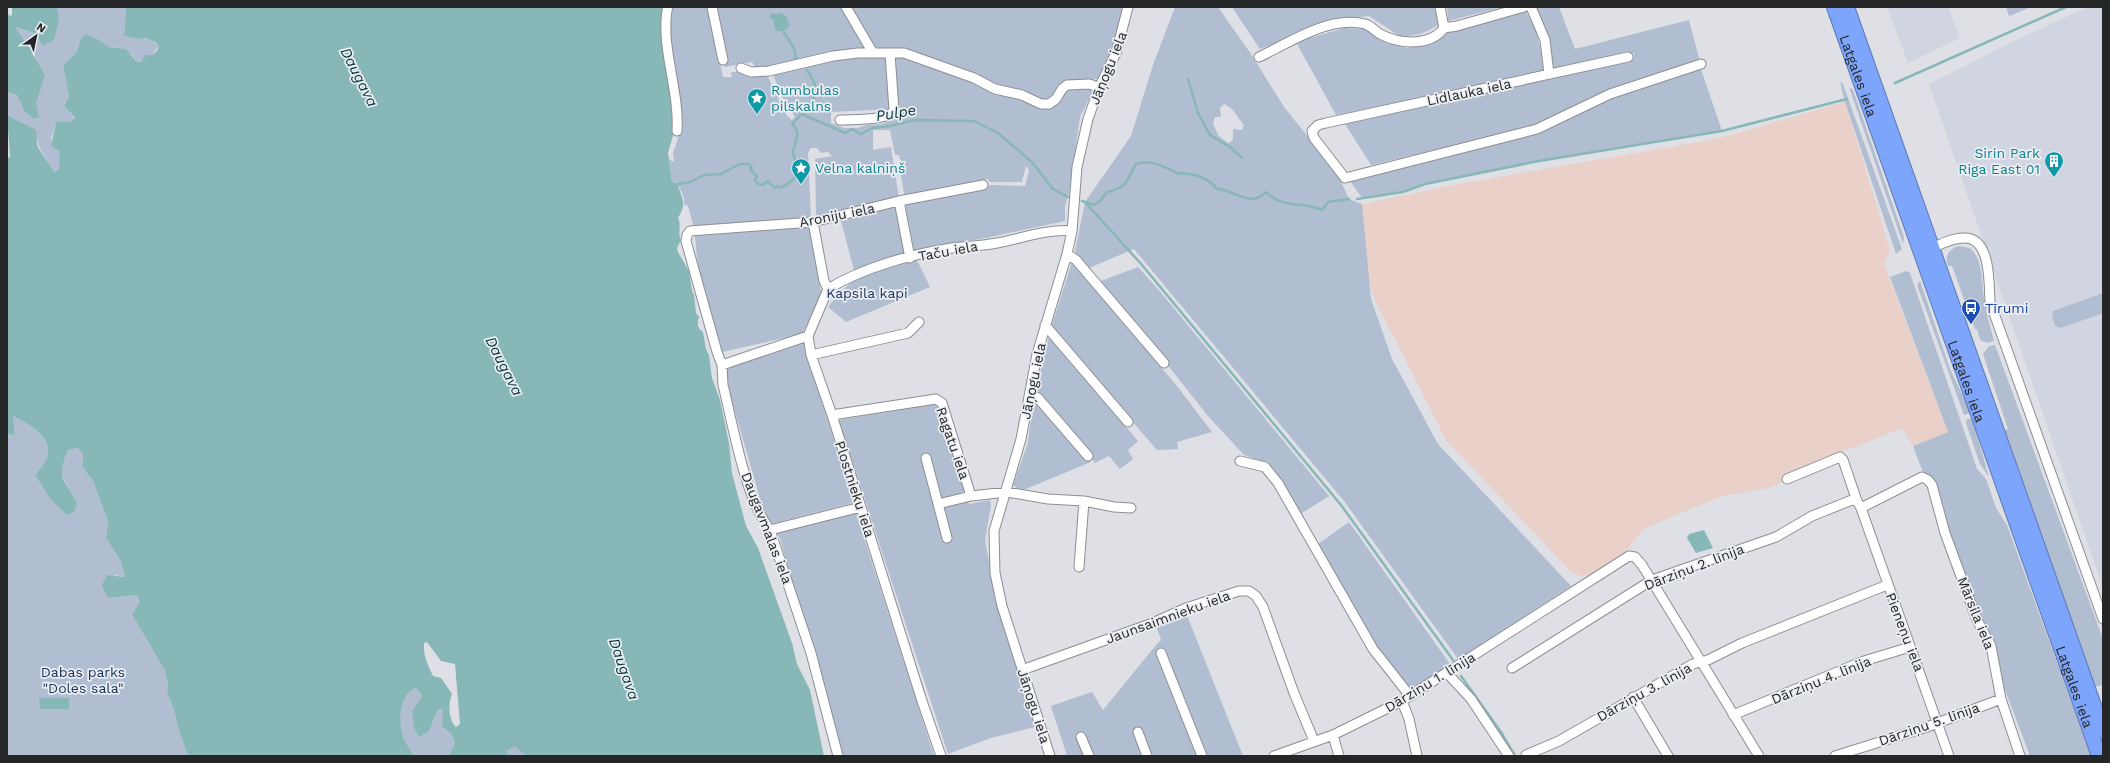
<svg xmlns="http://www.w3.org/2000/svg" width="2110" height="763" viewBox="0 0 2110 763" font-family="'Work Sans',sans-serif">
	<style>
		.built { fill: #d0d5e1 }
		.industrial { fill: #e9d0c9 }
		.green { fill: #b1bdd1; fill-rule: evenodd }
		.water { fill: #88b7b8; fill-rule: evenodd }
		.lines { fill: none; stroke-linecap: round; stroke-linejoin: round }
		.stream { stroke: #88b7b8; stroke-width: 2.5 }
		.minor-casing { stroke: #8b8e92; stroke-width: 11 }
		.highway-casing { stroke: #5f79b1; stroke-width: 16 }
		.minor { stroke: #fff; stroke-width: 9 }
		.highway { stroke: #7ea5fc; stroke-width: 14 }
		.labels { text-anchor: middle; stroke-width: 3.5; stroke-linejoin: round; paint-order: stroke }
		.street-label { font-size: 14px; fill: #252627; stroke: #ebeef2 }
		.culture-label { font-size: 14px; fill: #0d838f; stroke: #ebeef2; text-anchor: start }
		.park-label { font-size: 14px; fill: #192f58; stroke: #ebeef2 }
		.transit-label { font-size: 14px; fill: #164399; stroke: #ebeef2; text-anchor: start }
		.water-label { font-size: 15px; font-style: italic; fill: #043436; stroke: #ebeef2 }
	</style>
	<rect width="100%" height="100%" fill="#dee0e5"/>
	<!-- built -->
	<path class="built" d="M1887,7H1948L1960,38L1908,63Z
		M2088,7H2103V588L1929,84L2012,42Z"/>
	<!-- industrial -->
	<path class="industrial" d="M1845,102L1890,250L1884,264L1948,432L1913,446L1902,428L1840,453L1769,488L1723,496L1683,512L1644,529L1625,552L1591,577L1573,574L1446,440L1373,296L1362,247V204L1464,183L1716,139Z"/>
	<!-- green -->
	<path class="green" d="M57,7H126L124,36C135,37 151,37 159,46L152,55L137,62C130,50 122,47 109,47L99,40L81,39L76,53L63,65L69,96L64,106L75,119L71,122L56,123L51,139L55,149L60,152C61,160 63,167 55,172C50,167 38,147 37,140L19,121L7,115V92L17,95L24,111L34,119L38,117L35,104L45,75L32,52L14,27L37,34L42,46L58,19Z
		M675,7H708L723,77H732L731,72H745L746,76L767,75L787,116L792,120L795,117L780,93L773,74L836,59L883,57L889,64L893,109L831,112V123L844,128H858L866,125L882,124L901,115L892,58L903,56L915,59L936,69L1020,97L1042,107L1070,87L1091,88L1092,93L1080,117L1069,193L1065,206V221L986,238L914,250L905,203L991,185L1025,186L1029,170L1026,166L1022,182H990L988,179L905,198L899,166L901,162L899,155H895L890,130H873V150L891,147L899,199L820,217L816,215L815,159L832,156L828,152L821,153L817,148H811L808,153L811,219L694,228L688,206L684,204V198L678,184L672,182L669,159L674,162L673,153L683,123L669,46L670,11Z
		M716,7H843L867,50L831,52L766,67H755L752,62L725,67Z
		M850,7H1123L1116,39L1099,78L1089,81L1068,80L1051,98L1043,101L1024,90L993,85L976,76L875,50Z
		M1175,7H1218L1251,54L1284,107L1337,173L1349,199L1362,204L1371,299L1392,359L1438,444L1571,586L1458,659L1344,501L1134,249L1089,268L1075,252L1085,202L1131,136L1153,65ZM1224,104C1234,108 1237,117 1244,125L1242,130L1233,129V140L1228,143L1218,135L1213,123L1215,117H1221L1220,108Z
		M1232,7H1437L1439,25L1421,34L1401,37L1369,16L1333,20L1260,49Z
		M1447,7H1503L1448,21Z
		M1536,7H1559L1575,49L1689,20L1700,62L1614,89L1530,127L1371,165L1345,124L1634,59V53L1554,69L1548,38Z
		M2006,7H2031L2009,16Z
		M1526,12L1536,30L1546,72L1336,115L1296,42L1344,28L1366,29L1382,40L1407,48L1439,39L1453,29Z
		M1701,69L1722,131L1539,161L1425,184L1403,192L1363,199L1352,184L1350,179L1461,153L1546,128L1593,105Z
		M1840,82L1843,84L1902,249L1896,254L1845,102Z
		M1849,87L1853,90L1904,237L1903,244Z
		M897,206L907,253L854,270L841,221Z
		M809,227L822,297L802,334L718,353L700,290L695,236Z
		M1958,246L1970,248C1984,261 1981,281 1984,298C1986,312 1990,327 1994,341L1987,343L1980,340L1977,329H1975L1952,266H1948C1944,256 1949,250 1958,246Z
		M917,260L930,287L846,322L828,307L841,291L858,277Z
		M1072,262L1177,386L1212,432L1177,442L1178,449L1157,450L1051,328Z
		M1138,267L1158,289L1329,496L1299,515L1268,464L1244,455L1208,416L1101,281Z
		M1906,271L1910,273L1977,469L1986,479L1996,508L2007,525L2091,756H2030L1913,446L1948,432L1890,277Z
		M1920,281L1950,369L1971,413L1964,415L1917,285Z
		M2103,293V313L2061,328L2055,326L2052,317L2053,311Z
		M1049,336L1138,441L1128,450L1133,459L1120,469L1109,456L1095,463L1036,390Z
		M804,343L853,503L771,524L763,509L723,370Z
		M1995,345L2103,639V688L2102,685L2095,687L2004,430L2008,429L1983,354L1989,346Z
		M1037,399L1091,462L1021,491L1013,485L1028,443L1030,425Z
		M934,404L942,406L969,504L990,500L991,505L985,540L998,608L1035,727L991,738L948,754L839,420Z
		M13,416C28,424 56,437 46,460C44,465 38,470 35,475L50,499L67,515L72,494C60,472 59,474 68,450L78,448L83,454V468L93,481L108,521L106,538L121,562L125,577L115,575L108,598L137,595L141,602L134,611L140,627L164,669L168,682L167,693L174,710L178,728L188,756H7V434L15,435Z
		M1972,418L1989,477L1980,464L1966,423L1967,419Z
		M856,513L934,756H841L780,539L776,532Z
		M1349,522L1450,664L1412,691L1377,647L1318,544Z
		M1186,613L1243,756H1067L1051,706L1092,692L1103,710L1161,639L1156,626Z
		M416,688L422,696L412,711L414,729L419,737L439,709H444L442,726L451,734L455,742L449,756H413C411,749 407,746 404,739C398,725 399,693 416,688Z
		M515,747L526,756H509L506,751Z"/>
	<!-- water -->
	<path class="water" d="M12,7H57L59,19L54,40L42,46L37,34L15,27L32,52L45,75L36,103L39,117L34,119L24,111L17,95L7,92V9L9,16L12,15Z
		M126,7H663L662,34L673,98C669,103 671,117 675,121V129L668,153L672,182L678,184C681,199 688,202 678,218C682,225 677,233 681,240L677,248L678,252L689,271L692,291L694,295L696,313L699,317C697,323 697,328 703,332L706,349L709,355L712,378L720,400L729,443L732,473L746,526L758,548L792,643L797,664L810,690L824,756H526L515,747L506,751L509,756H449L455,742L451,734L442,726L443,709H439L435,715L429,731L419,737L414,729L412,711L422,696L416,688C399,693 398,725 404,739C407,746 411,749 413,756H188L178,728L174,710L167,693L168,682L164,669L132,614L140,602L137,595L108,598L102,585L107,575L125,577L121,562L106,538L108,521L93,481L83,468V454L78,448L68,450C56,480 64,477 77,503L74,512L67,515L50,499L35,475C38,470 44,465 46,460C56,437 28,424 13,416L15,435L7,434V158L10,157L7,115L36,130C37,135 36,143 38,147C40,151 52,169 55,172L59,169L60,152L51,146L56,122H71L75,118L64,106L69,96L63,65L76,53L81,39L86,34L99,40L109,47L126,49L137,62L141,61L146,55H152L157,51L159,46L155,42L145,38L139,39L124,36ZM427,642L441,661L455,664L460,724L456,727C448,719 448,704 452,694L441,678L433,676C428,665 423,656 424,643Z
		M781,13L786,16L790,26L783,31H776L773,19L769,18L771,14Z
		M1704,530L1713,548L1696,553L1687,538L1689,534Z
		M39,698H69V709H40Z"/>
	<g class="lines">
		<!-- stream -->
		<path class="stream" d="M783,31L794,48L796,59
			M1188,79L1198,113L1210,135L1230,147L1242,158
			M1895,83L2066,7
			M802,114C817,94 822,93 807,70
			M678,184L690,182L704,175L721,174L740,164H749L752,168L750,169L757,176L755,180L758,184L763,185L768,181L775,188L777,186L781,188C786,185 795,180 797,174C800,165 794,161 793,153C793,145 803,133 792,124L802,114L845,133L852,129L861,134L872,128L890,126L915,120L974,121L998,133L1032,162L1053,189L1068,197
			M1357,199L1403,192L1425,184L1539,161L1722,131L1847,99
			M1082,201L1085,202L1142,265L1341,505L1453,660
			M1085,202L1094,205L1100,201L1107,192C1129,187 1126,180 1136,164C1151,159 1164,167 1177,173C1181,174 1186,173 1190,174C1199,175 1211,181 1217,189C1234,189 1251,209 1266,192C1285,210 1300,200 1322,210L1328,202L1349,199
			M1461,676L1501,732L1515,756"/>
		<defs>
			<path id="minor" d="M668,7C665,15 666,26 666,35C668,67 679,99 677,131
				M712,7L723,60
				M846,7L873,53
				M1440,7L1444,28
				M1531,7L1545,40L1549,74
				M1259,57C1280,47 1317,25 1340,23C1347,22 1358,22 1365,24C1370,25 1375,31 1380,34C1399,44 1430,47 1444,28L1457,26L1524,7
				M1628,57L1326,123L1318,125L1312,131L1314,138L1345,178L1537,129L1610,94L1701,64
				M741,68L751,72L769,71L833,56L858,53H904L974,78L995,89L1022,95L1041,104H1049L1056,99L1062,89L1067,85L1090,84L1099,88
				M840,120C853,119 889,121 894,110L890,54
				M899,201L910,258
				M813,222L824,281L828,289L808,336L811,355L832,415L921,698L941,756
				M1931,248C1942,244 1954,237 1965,238C1991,238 1989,284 1990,302L2103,619
				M1067,254L1076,260L1164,363
				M828,289C862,268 912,254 952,248C967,246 982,246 997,243C1019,239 1050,228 1072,231
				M1045,325L1128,422
				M811,355L908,333L919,322
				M722,365L808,336
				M1030,395L1038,398L1088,456
				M832,415L936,399L942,403L971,496
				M926,458L947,538
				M1240,461L1265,467L1278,483L1373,649L1410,696
				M1787,479L1840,457L1843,460L1857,501
				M938,504L971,496L1007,492L1048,499L1084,501L1114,507L1131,508
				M1861,508L1922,477L1928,480L1932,485L1945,533L1977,620L1991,646L2001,699L2020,756
				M770,530L861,507
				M1079,567L1084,501
				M1161,653L1202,756
				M1512,668L1652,580L1776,537L1812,516L1852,500L1857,501L1861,508L1949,756
				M1022,670L1150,624L1186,608L1239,591H1249L1256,596L1263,607L1294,693L1314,741
				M1447,673L1471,699L1509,756
				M1633,697L1668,756
				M1402,701L1409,719L1417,756
				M1733,715L1864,661L1910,647
				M1138,732L1147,756
				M1333,735L1339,756
				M1081,737L1089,756
				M1526,755L1559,741L1693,664L1708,660L1742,643L1887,585
				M838,756L811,653L770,530C745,498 733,425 723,385L722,365L717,352L686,241L687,235L690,231L813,222L899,201L983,185
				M1050,756L1002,606L995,573L994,531L1021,439L1037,354L1067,254L1072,231L1077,167L1088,119L1099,88L1116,53L1128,7
				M1274,756L1333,735L1402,701L1629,556L1635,557L1642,565L1759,756
				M1835,756L1927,727L2001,699"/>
			<g id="highway">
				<path id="s1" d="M1834,7L2099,756"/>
				<path d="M1847,7L2103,731"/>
			</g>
		</defs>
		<!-- minor casing -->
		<use href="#minor" class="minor-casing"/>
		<!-- highway casing -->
		<use href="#highway" class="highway-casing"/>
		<!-- minor -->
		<use href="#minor" class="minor"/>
		<!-- highway -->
		<use href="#highway" class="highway"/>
	</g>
	<!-- icons -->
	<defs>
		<symbol id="sight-pin" viewBox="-11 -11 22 30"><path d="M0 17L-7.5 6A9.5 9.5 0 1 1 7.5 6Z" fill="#0f9aa8" stroke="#ebeef2"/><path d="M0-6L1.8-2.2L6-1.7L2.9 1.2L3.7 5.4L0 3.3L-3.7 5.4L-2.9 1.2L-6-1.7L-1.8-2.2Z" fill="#fff"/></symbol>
		<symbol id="building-pin" viewBox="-11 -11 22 30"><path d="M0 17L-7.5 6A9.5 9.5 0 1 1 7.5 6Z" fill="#0f9aa8" stroke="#ebeef2"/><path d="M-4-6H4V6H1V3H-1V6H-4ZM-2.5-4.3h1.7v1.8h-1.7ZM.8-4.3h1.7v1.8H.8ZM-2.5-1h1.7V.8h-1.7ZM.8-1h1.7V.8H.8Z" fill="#fff"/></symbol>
		<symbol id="bus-pin" viewBox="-11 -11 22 30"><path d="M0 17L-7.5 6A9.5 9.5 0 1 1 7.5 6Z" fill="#1a4fb4" stroke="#ebeef2"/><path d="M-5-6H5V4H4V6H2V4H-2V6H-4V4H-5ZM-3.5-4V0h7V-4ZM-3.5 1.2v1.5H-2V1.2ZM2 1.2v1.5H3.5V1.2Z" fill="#fff"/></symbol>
	</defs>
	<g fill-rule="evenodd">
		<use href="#sight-pin" x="746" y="87" width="22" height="30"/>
		<use href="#building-pin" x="2043" y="150" width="22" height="30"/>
		<use href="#sight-pin" x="790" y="157" width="22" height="30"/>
		<use href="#bus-pin" x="1960" y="297" width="22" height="30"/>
	</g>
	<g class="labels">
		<!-- street labels -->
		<g class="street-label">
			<text transform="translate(1108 68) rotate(-68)" y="5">Jāņogu iela</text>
			<text dy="5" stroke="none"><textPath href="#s1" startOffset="73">Latgales iela</textPath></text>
			<text transform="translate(1469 92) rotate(-12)" y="5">Lidlauka iela</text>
			<text transform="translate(837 215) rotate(-11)" y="5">Aroniju iela</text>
			<text transform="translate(948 251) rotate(-10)" y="5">Taču iela</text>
			<text transform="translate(1033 381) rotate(-78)" y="5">Jāņogu iela</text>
			<text dy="5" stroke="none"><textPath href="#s1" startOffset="397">Latgales iela</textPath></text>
			<text transform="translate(953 443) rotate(71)" y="5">Ragatu iela</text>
			<text transform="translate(855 489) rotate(72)" y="5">Plostnieku iela</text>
			<text transform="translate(767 528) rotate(69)" y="5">Daugavmalas iela</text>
			<text transform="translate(1694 567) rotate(-21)" y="5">Dārziņu 2. līnija</text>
			<text transform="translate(1976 613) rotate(68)" y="5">Mārsila iela</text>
			<text transform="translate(1168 617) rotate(-20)" y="5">Jaunsaimnieku iela</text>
			<text transform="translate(1905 632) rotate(69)" y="5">Pieneņu iela</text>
			<text transform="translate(1821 680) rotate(-22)" y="5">Dārziņu 4. līnija</text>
			<text transform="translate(1430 682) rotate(-31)" y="5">Dārziņu 1. līnija</text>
			<text dy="5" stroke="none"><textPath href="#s1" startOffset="721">Latgales iela</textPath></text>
			<text transform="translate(1644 692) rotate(-29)" y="5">Dārziņu 3. līnija</text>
			<text transform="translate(1034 706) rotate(72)" y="5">Jāņogu iela</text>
			<text transform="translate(1929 724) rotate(-19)" y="5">Dārziņu 5. līnija</text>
		</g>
		<!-- culture labels -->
		<g class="culture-label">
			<text x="771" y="95">Rumbulas<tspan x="771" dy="16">pilskalns</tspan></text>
			<text x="2040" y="158" text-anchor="end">Sirin Park<tspan x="2040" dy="16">Riga East 01</tspan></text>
			<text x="815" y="173">Velna kalniņš</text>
		</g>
		<!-- park labels -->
		<g class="park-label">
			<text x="867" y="298">Kapsila kapi</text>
			<text x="83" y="677">Dabas parks<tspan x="83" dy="16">"Doles sala"</tspan></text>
		</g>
		<!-- transit labels -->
		<g class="transit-label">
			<text x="1985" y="313">Tīrumi</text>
		</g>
		<!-- water labels -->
		<g class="water-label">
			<text transform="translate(359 77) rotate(63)" y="5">Daugava</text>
			<text transform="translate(896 113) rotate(-9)" y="5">Pulpe</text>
			<text transform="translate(504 366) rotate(63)" y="5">Daugava</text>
			<text transform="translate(624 669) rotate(71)" y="5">Daugava</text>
		</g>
	</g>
	<!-- border -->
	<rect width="2110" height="763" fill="none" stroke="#252627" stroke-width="16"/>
	<!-- north arrow -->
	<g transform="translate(36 36) rotate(33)" stroke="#ebeef2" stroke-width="3" paint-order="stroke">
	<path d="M0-3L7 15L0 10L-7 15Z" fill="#252627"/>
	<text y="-6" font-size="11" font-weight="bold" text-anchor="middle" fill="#252627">N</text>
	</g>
</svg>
